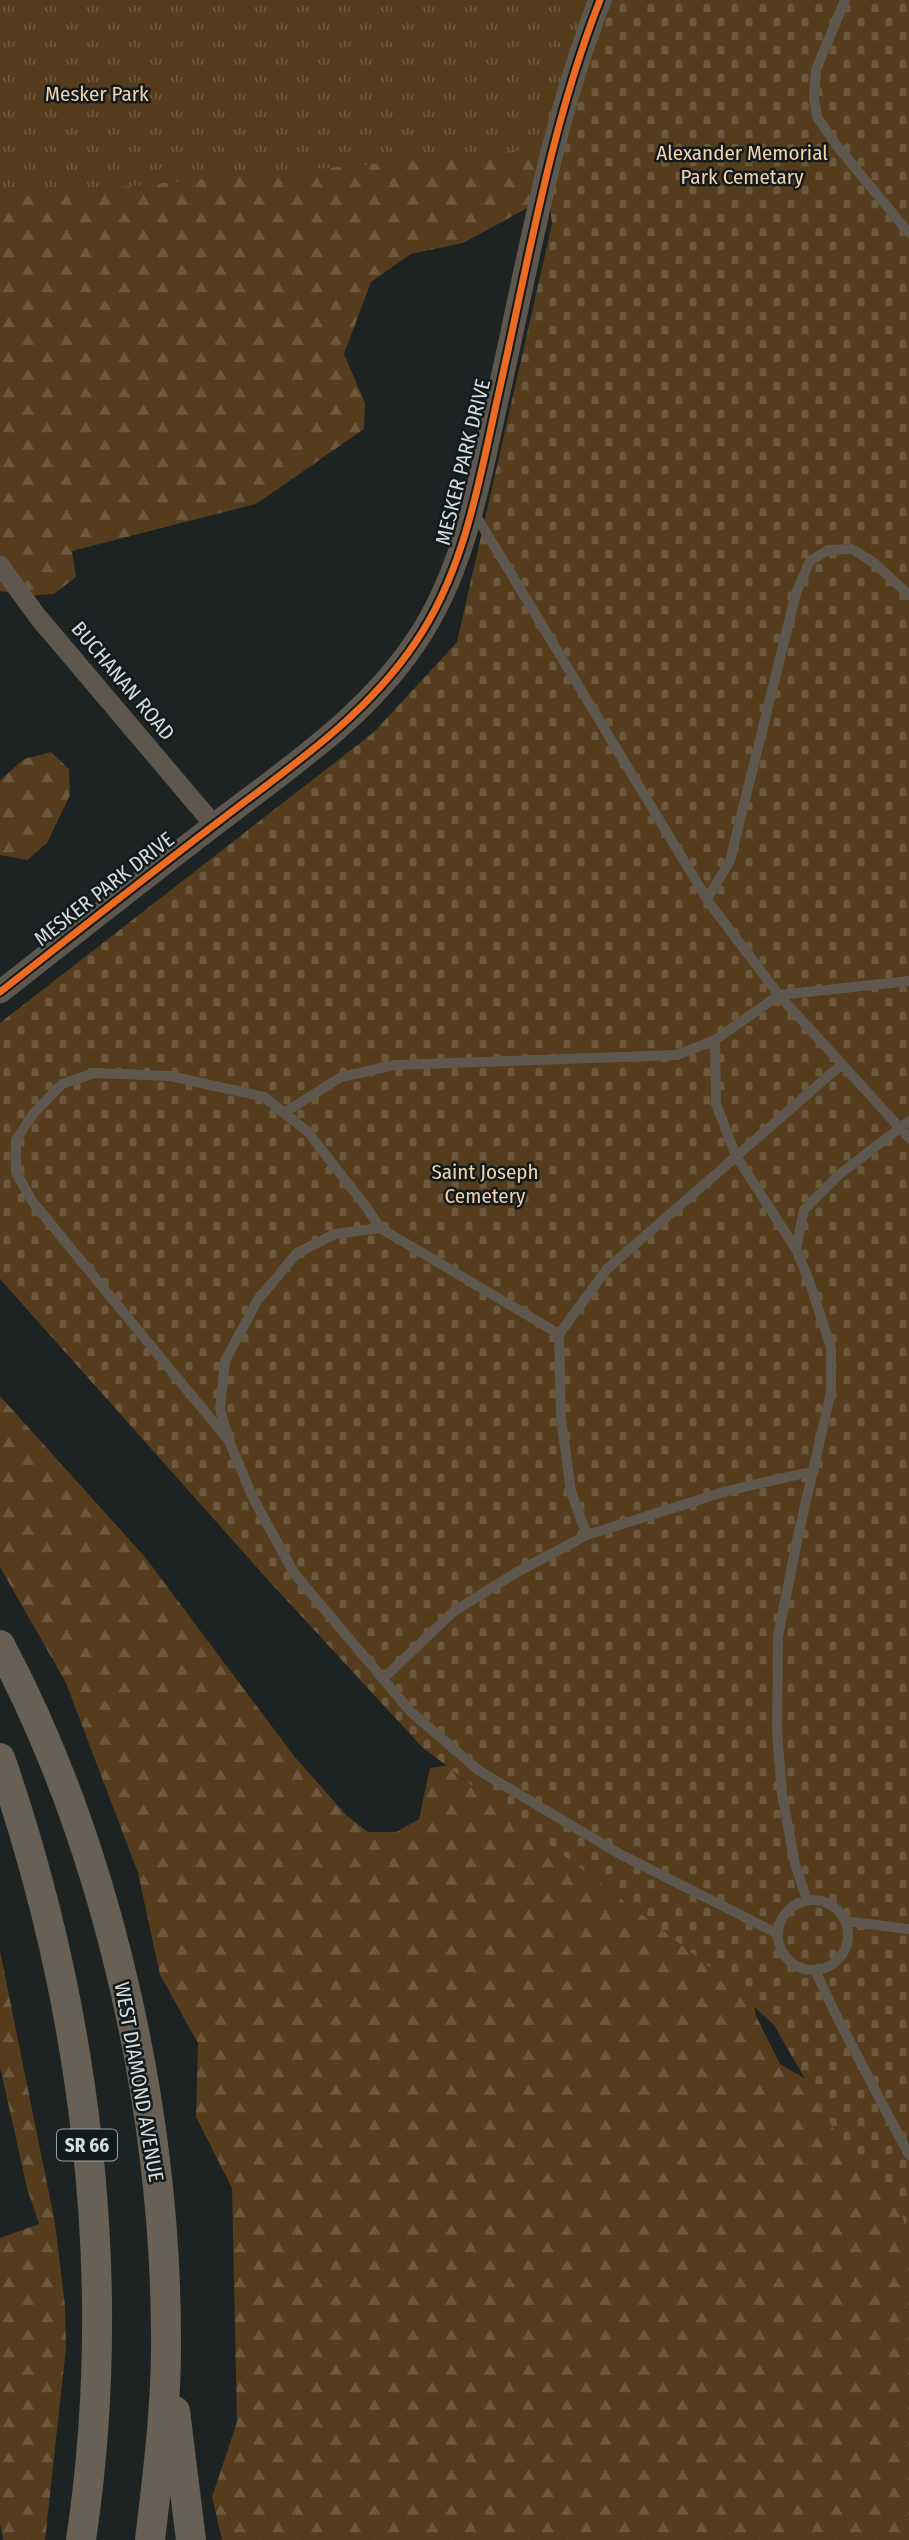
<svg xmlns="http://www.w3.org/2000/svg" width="909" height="2540" viewBox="0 0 909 2540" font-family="'Fira Sans Condensed',sans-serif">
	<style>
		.forest { fill: url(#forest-firs) }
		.cemetery { fill: url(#cemetery-stones) }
		.park { fill: url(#park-tufts) }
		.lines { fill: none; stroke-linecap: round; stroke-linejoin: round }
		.service { stroke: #5e574e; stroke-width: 10 }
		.minor { stroke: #5e574e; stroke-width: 19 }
		.tertiary { stroke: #5e574e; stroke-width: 23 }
		.primary { stroke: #686055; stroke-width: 30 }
		.cycleway-casing { stroke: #121a1b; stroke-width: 11 }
		.cycleway { stroke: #ed6a23; stroke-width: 7 }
		.labels { text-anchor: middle; stroke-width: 5; stroke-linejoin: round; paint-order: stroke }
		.shield { fill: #121a1b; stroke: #9ba2a3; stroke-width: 2 }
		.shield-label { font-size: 19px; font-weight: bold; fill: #d6dcdd }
		.park-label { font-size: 21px; fill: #f3d1ab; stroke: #121a1b }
		.street-label { font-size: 21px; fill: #d6dcdd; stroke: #121a1b }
	</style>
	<defs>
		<pattern id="forest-firs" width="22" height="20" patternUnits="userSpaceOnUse" patternTransform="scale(1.75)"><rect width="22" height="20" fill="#543c1c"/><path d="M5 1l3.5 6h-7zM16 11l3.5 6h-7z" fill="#6c583d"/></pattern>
		<pattern id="cemetery-stones" width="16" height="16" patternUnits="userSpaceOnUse" patternTransform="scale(1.75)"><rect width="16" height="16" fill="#543c1c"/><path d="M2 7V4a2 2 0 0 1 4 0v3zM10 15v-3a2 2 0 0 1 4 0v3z" fill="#6c583d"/></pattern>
		<pattern id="park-tufts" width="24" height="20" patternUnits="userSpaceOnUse" patternTransform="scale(1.75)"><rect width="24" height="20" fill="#543c1c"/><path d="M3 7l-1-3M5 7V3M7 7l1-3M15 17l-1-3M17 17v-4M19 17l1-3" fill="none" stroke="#6c583d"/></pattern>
	</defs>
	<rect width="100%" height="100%" fill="#1d2223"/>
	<!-- forest -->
	<path class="forest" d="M559,0L563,119L553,194L463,243L411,254L371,282L344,354L365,403L364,429L256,504L72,551L76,577L54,594L27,596L0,591V46Z
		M51,752L69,769L70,795L47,843L27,860L0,855V780L24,759Z
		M0,1396L145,1557L294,1756L347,1816L368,1832H396L419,1819L430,1768L457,1764L746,1964L756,2016L780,2064L828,2092L909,2182V2540H222L212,2497L237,2422L232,2188L196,2117L198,2043L160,1975L138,1873L66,1683L0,1567Z
		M0,1951L55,2223L65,2306L66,2348L45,2540H3L0,2523V2238L39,2224L27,2188L0,2067Z"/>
	<!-- cemetery -->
	<path class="cemetery" d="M601,0H909V2237L897,2201L852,2161L774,2025L718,1973L422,1747L269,1581L0,1279V1023L374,732L457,642L552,224L547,177Z"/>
	<!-- park -->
	<path class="park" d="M0,0H592L536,149L0,198Z"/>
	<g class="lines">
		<!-- service -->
		<path class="service" d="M845,0L816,70L814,98L817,117L837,146L909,233
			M475,514L710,904L779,995L909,1138
			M707,899L730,861L796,593L810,561L828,550L852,549L873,562L909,595
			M715,1040L716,1104L736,1156L796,1249
			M284,1113L341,1077L395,1065L677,1055L715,1040L779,995L909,981
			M380,1228L335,1234L297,1253L257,1301L225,1361L220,1409L229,1441L253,1498L294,1573L410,1711L478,1770L618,1853L778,1934
			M559,1334L607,1269L842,1064
			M229,1441L32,1201L16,1172V1140L33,1114L62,1084L95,1073L170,1076L264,1097L308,1132L367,1208L380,1228L559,1334L561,1418L571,1492L587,1535L517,1572L453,1612L383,1679
			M587,1535L727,1491L814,1471
			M807,1900L795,1864L782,1794L777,1730L778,1636L798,1536L831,1392V1348L810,1283L796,1249L804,1210L840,1174L909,1121
			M778 1935a35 35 0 1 1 70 0a35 35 0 1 1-70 0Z
			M845,1921L909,1929
			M815,1970L835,2013L909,2155"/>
		<!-- minor -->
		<path class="minor" d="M0,565L38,617L214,825"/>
		<!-- tertiary -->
		<path class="tertiary" d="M0,992C74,934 147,876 222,819C290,767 366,716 415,643C465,570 479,481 498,396C528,264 550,127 600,0"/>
		<!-- primary -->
		<path class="primary" d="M0,1645C107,1846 165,2107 166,2334C167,2401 158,2473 150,2540
			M0,1758C86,2007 120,2279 81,2540
			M175,2411L191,2540"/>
		<defs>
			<path id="cycleway" d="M0,992C74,934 147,876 222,819C290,767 366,716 415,643C465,570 479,481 498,396C528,264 550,127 600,0"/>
		</defs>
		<!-- cycleway casing -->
		<use href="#cycleway" class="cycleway-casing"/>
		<!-- cycleway -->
		<use href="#cycleway" class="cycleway"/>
	</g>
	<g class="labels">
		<!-- shield labels -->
		<rect class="shield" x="57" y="2129.5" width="60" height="31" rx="5"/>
		<g class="shield-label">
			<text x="87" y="2152">SR 66</text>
		</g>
		<!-- park labels -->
		<g class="park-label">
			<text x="97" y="101">Mesker Park</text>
			<text x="742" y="160">Alexander Memorial<tspan x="742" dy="24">Park Cemetary</tspan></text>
			<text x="485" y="1179">Saint Joseph<tspan x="485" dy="24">Cemetery</tspan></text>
		</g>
		<!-- street labels -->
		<g class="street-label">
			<text transform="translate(463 462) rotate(-76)" y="7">MESKER PARK DRIVE</text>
			<text transform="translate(123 681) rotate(50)" y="7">BUCHANAN ROAD</text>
			<text transform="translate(104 889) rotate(-38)" y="7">MESKER PARK DRIVE</text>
			<text transform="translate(139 2082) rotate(80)" y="7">WEST DIAMOND AVENUE</text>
		</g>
	</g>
</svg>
